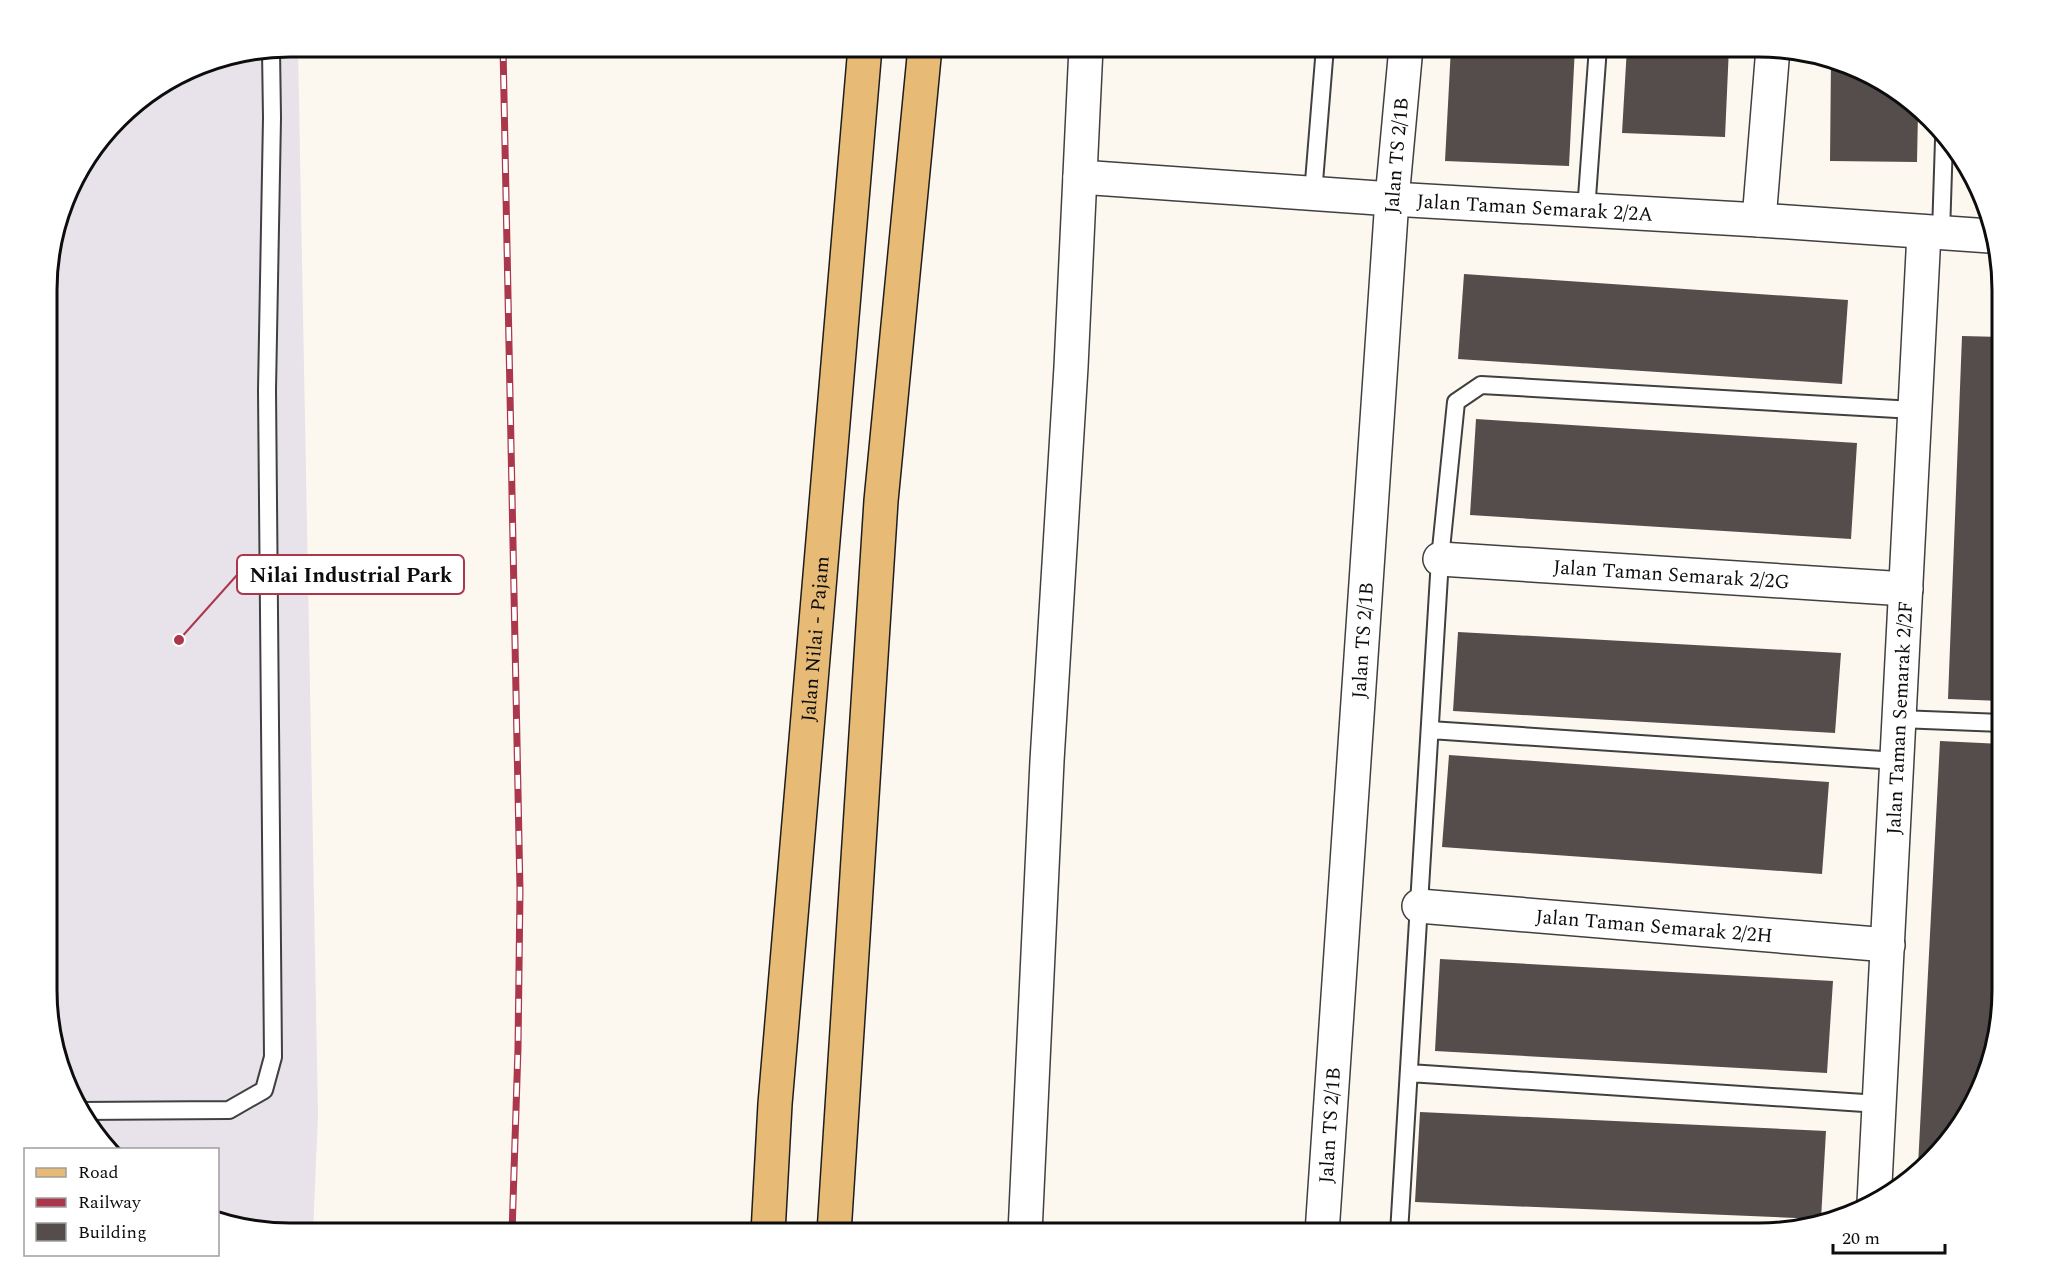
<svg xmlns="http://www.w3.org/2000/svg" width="2049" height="1280" viewBox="0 0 2049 1280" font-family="Spectral,serif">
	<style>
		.industrial { fill: #e8e2ea }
		.building { fill: #544d4b }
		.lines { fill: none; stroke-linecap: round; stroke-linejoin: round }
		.lane-casing { stroke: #404040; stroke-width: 20 }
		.street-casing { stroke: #404040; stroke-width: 36 }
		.primary-casing { stroke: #1e1e1e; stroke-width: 36 }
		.lane { stroke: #fff; stroke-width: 16 }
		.street { stroke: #fff; stroke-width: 33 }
		.primary { stroke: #e7bb75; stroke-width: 33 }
		.rail-casing { stroke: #ab374d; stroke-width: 7 }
		.rail { stroke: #fff; stroke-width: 4.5; stroke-dasharray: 14; stroke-linecap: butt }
		.labels { text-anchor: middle; stroke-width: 6; stroke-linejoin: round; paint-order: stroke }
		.street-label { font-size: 20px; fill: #0d0d0d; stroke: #fff }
		.rim { fill: none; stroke: #0d0d0d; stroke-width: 3 }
		.leader { fill: none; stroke: #ab374d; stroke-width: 2 }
		.callout-dot { fill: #ab374d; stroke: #fff; stroke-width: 2 }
		.callout { fill: #fff; stroke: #ab374d; stroke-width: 2 }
		.callout-label { font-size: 21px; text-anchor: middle; font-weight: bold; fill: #0d0d0d }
	</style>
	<rect width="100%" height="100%" fill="#fdf8ef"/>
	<!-- industrial -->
	<path class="industrial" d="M290,47H298L318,1114L313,1233H290L218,1222V1150L115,1149L79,1112L49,1021V259L72,182L129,107L197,65Z"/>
	<!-- building -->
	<path class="building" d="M1451,47H1575L1569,166L1445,161Z
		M1627,47H1729L1725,137L1622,133Z
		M1831,59L1894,87L1918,113L1917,162L1830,161Z
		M1464,274L1848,300L1842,384L1458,359Z
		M1962,336L2002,337V701L1948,699Z
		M1476,419L1857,443L1851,539L1470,515Z
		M1458,632L1841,653L1835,733L1453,711Z
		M1940,741L2002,744V1005L1990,1068L1962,1125L1918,1166Z
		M1449,755L1829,782L1822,874L1442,847Z
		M1440,959L1833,981L1827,1073L1435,1051Z
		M1420,1112L1826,1131L1821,1219L1415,1202Z"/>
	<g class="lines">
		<defs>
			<path id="lane" d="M1313,194L1325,47
				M1586,211L1598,47
				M1941,233L1944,140
				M1899,719L2002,723
				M1430,730L1897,761
				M1409,1073L1879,1104
				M79,1111L229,1110L264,1090L273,1057L267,390L272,118L271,50
				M1399,1233L1440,559L1456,402L1481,385L1914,410"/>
			<g id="street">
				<path id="s1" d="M1080,177L1392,199L1759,220L1990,236"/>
				<path d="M1759,220L1773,48"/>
				<path id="s2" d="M1440,559L1906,589"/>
				<path id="s3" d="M1419,906L1888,945"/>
				<path id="s4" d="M1874,1203L1924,233"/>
				<path d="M1025,1233L1047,761L1071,367L1086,47"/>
				<path id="s5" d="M1322,1233L1392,199L1406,47"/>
			</g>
			<g id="primary">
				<path id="s6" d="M768,1233L775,1104L865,47"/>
				<path d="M834,1233L881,501L925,47"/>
			</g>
		</defs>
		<!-- lane casing -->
		<use href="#lane" class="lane-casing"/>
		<!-- street casing -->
		<use href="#street" class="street-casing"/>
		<!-- primary casing -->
		<use href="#primary" class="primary-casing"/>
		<!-- lane -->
		<use href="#lane" class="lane"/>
		<!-- street -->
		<use href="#street" class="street"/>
		<!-- primary -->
		<use href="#primary" class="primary"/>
		<defs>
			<path id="rail" d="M503,47L520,891L518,1048L512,1233"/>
		</defs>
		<!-- rail casing -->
		<use href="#rail" class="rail-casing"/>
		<!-- rail -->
		<use href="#rail" class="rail"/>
	</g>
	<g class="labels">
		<!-- street labels -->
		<g class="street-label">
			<text dy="7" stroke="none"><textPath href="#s5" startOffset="1080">Jalan TS 2/1B</textPath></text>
			<text dy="7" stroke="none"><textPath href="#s1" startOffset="456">Jalan Taman Semarak 2/2A</textPath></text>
			<text dy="7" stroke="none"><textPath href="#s2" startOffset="232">Jalan Taman Semarak 2/2G</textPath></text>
			<text dy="7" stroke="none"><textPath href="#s6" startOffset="596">Jalan Nilai - Pajam</textPath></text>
			<text dy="7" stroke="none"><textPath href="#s5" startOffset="594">Jalan TS 2/1B</textPath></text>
			<text dy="7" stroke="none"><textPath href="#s4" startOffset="486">Jalan Taman Semarak 2/2F</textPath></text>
			<text dy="7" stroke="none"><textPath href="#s3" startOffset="236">Jalan Taman Semarak 2/2H</textPath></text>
			<text dy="7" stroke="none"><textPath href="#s5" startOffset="108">Jalan TS 2/1B</textPath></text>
		</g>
	</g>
	<!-- crop -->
	<path d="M0 0H2049V1280H0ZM290 57H1759A233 233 0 0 1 1992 290V990A233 233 0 0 1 1759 1223H290A233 233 0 0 1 57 990V290A233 233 0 0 1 290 57Z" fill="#fff" fill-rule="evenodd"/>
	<path class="rim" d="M290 57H1759A233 233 0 0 1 1992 290V990A233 233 0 0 1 1759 1223H290A233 233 0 0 1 57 990V290A233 233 0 0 1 290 57Z"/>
	<!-- callouts -->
	<path class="leader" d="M179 640L237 575"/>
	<circle class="callout-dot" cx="179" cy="640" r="6"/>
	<rect class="callout" x="237" y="555" width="227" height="39" rx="6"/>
	<g class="callout-label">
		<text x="351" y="582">Nilai Industrial Park</text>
	</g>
	<!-- legend -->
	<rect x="24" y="1148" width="195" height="108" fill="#ffffff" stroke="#9e9e9e" stroke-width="1.5"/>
	<rect x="36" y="1168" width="30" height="9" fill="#e7bb75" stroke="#9e9e9e" stroke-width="1.5"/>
	<text x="78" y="1178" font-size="18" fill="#0d0d0d">Road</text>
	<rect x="36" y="1198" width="30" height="9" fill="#ab374d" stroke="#9e9e9e" stroke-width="1.5"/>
	<text x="78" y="1208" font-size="18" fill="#0d0d0d">Railway</text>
	<rect x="36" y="1223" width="30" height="18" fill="#544d4b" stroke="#9e9e9e" stroke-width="1.5"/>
	<text x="78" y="1238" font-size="18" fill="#0d0d0d">Building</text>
	<!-- scale -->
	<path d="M1833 1244v9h112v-9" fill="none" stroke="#0d0d0d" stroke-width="3"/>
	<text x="1842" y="1244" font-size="18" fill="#0d0d0d" stroke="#ffffff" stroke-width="4.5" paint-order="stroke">20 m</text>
</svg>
